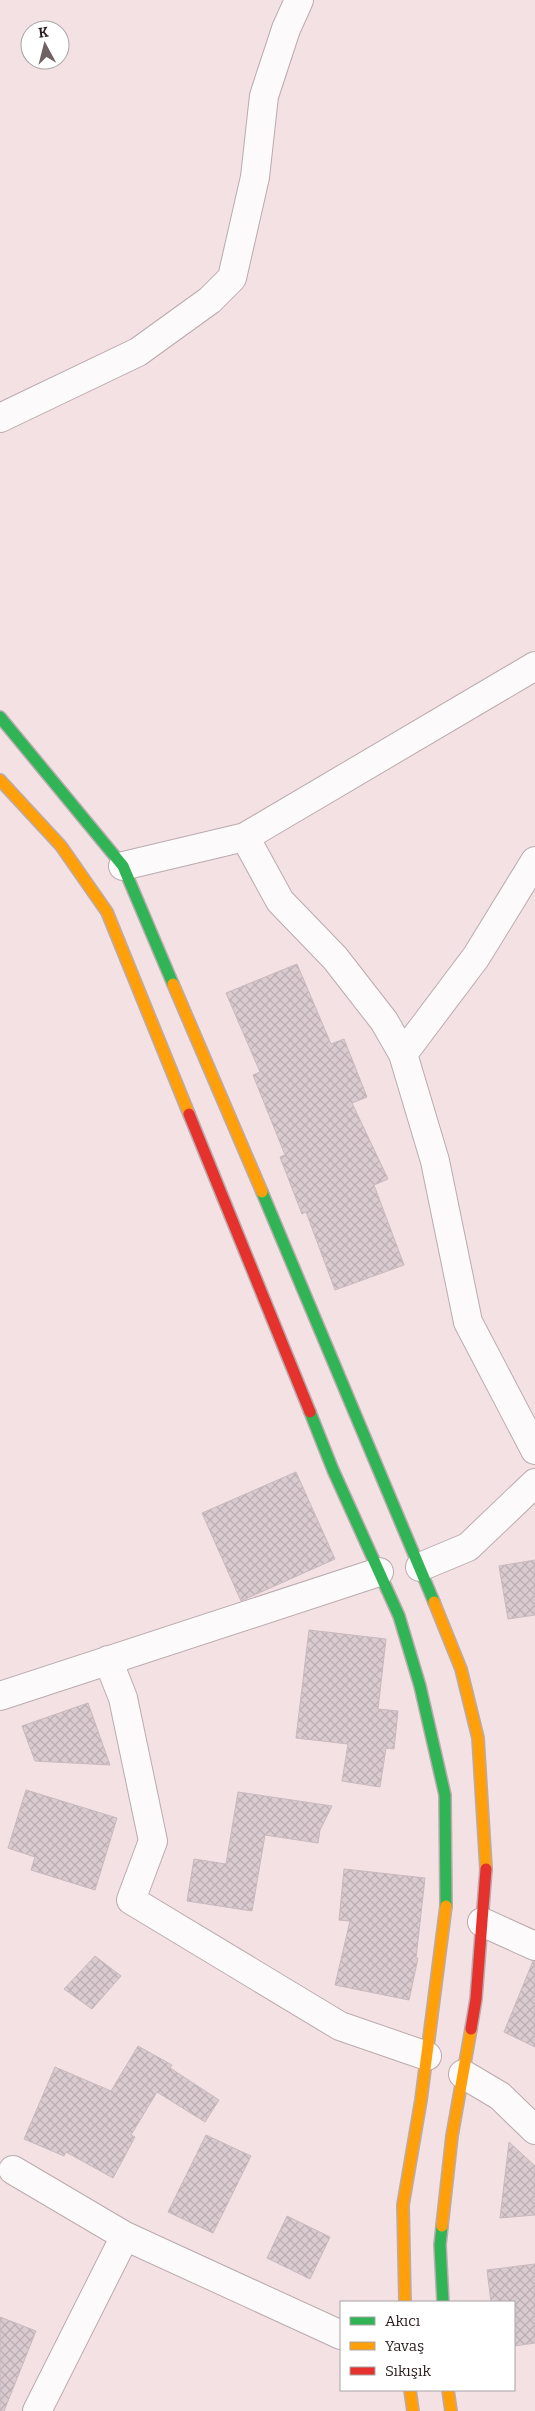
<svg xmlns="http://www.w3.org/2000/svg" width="535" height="2411" viewBox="0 0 535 2411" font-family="Bitter,serif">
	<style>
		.building { fill: url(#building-cross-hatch); stroke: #c8b9be }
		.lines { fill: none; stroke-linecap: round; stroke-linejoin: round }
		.street-casing { stroke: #baabae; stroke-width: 30 }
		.fast-casing { stroke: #baabae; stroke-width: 14 }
		.slow-casing { stroke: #baabae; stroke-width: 14 }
		.jam-casing { stroke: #baabae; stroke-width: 14 }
		.street { stroke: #fdfafb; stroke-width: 28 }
		.fast { stroke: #30b455; stroke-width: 11 }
		.slow { stroke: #ff9f0a; stroke-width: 11 }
		.jam { stroke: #e5322d; stroke-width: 11 }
	</style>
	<defs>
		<pattern id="building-cross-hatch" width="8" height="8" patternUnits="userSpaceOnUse" patternTransform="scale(1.25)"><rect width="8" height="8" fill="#dacbd0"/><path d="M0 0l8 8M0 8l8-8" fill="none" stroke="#bbaeb2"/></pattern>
	</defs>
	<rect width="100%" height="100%" fill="#f3e1e4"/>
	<!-- building -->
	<path class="building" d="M297,964L331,1044L344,1039L367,1097L352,1103L388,1179L374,1185L404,1265L335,1290L306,1212L302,1214L280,1157L285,1155L253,1075L260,1072L226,993Z
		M296,1472L335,1559L241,1601L202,1513Z
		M535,1560V1615L508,1619L499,1566Z
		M309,1630L386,1639L378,1709L398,1711L394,1749L386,1748L380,1787L342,1781L348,1744L296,1738Z
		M88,1703L110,1765L35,1761L22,1726Z
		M26,1790L117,1818L95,1890L31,1870L35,1857L8,1848Z
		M238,1792L332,1806L320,1830L318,1843L265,1835L252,1911L187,1901L194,1859L226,1864Z
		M344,1869L425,1878L416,1958H418L409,2000L335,1985L350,1921L339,1920Z
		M95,1956L121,1976L92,2009L64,1989Z
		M533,1961H535V2047L504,2032Z
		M138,2046L172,2065L170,2068L219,2100L205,2122L157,2092L131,2135L135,2137L113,2178L66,2152L64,2156L24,2139L55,2067L111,2091Z
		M206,2135L251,2156L213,2233L168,2212Z
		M509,2142L535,2166V2215L500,2218Z
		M287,2216L330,2237L310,2279L267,2258Z
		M535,2264V2343L514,2346V2302H491L487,2270Z
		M0,2317L36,2331L4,2411H0Z"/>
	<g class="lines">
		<defs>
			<path id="street" d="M0,418L138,352L210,300L232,278L255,177L264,96L286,29L299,0
				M245,837L280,901L335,958L384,1021L403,1054L435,1161L468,1322L535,1450
				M123,866L245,837L535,666
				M403,1054L476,957L535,861
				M420,1567L468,1547L535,1483
				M108,1660L123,1698L153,1841L131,1900L340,2026L427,2056
				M0,1696L379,1572
				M482,1922L535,1946
				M463,2074L500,2096L535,2130
				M13,2170L125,2236L341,2335
				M37,2411L125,2236"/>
			<path id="fast" d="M0,717L123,866L173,984
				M262,1192L434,1602
				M310,1412L333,1470L399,1616L420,1686L445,1795L446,1906
				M442,2226L440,2245L443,2302"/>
			<path id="slow" d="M0,780L61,846L107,912L189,1114
				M173,984L262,1192
				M434,1602L461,1669L478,1738L486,1869
				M442,2226L452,2136L471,2029
				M405,2302L403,2205L421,2100L446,1906
				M410,2390L413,2411
				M448,2390L451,2411"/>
			<path id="jam" d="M189,1114L310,1412
				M471,2029L476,1999L486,1869"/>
		</defs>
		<!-- street casing -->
		<use href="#street" class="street-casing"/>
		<!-- fast casing -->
		<use href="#fast" class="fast-casing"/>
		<!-- slow casing -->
		<use href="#slow" class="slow-casing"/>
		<!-- jam casing -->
		<use href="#jam" class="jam-casing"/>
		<!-- street -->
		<use href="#street" class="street"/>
		<!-- fast -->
		<use href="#fast" class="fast"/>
		<!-- slow -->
		<use href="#slow" class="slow"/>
		<!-- jam -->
		<use href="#jam" class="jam"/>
	</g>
	<!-- legend -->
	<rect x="340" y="2301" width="175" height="90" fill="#ffffff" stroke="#aaa4a5"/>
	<rect x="350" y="2317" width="25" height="8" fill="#30b455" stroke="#aaa4a5"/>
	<text x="385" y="2326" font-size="15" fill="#2a1c1e">Akıcı</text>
	<rect x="350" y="2342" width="25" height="8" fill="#ff9f0a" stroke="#aaa4a5"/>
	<text x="385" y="2351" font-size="15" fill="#2a1c1e">Yavaş</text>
	<rect x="350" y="2367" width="25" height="8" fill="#e5322d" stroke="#aaa4a5"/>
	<text x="385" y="2376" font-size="15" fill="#2a1c1e">Sıkışık</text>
	<!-- north arrow -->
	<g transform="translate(45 45) rotate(353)"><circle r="24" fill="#ffffff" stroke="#aaa4a5"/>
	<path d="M0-4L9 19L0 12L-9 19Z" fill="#706163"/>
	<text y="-8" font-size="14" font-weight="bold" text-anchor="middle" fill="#2a1c1e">K</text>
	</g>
</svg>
